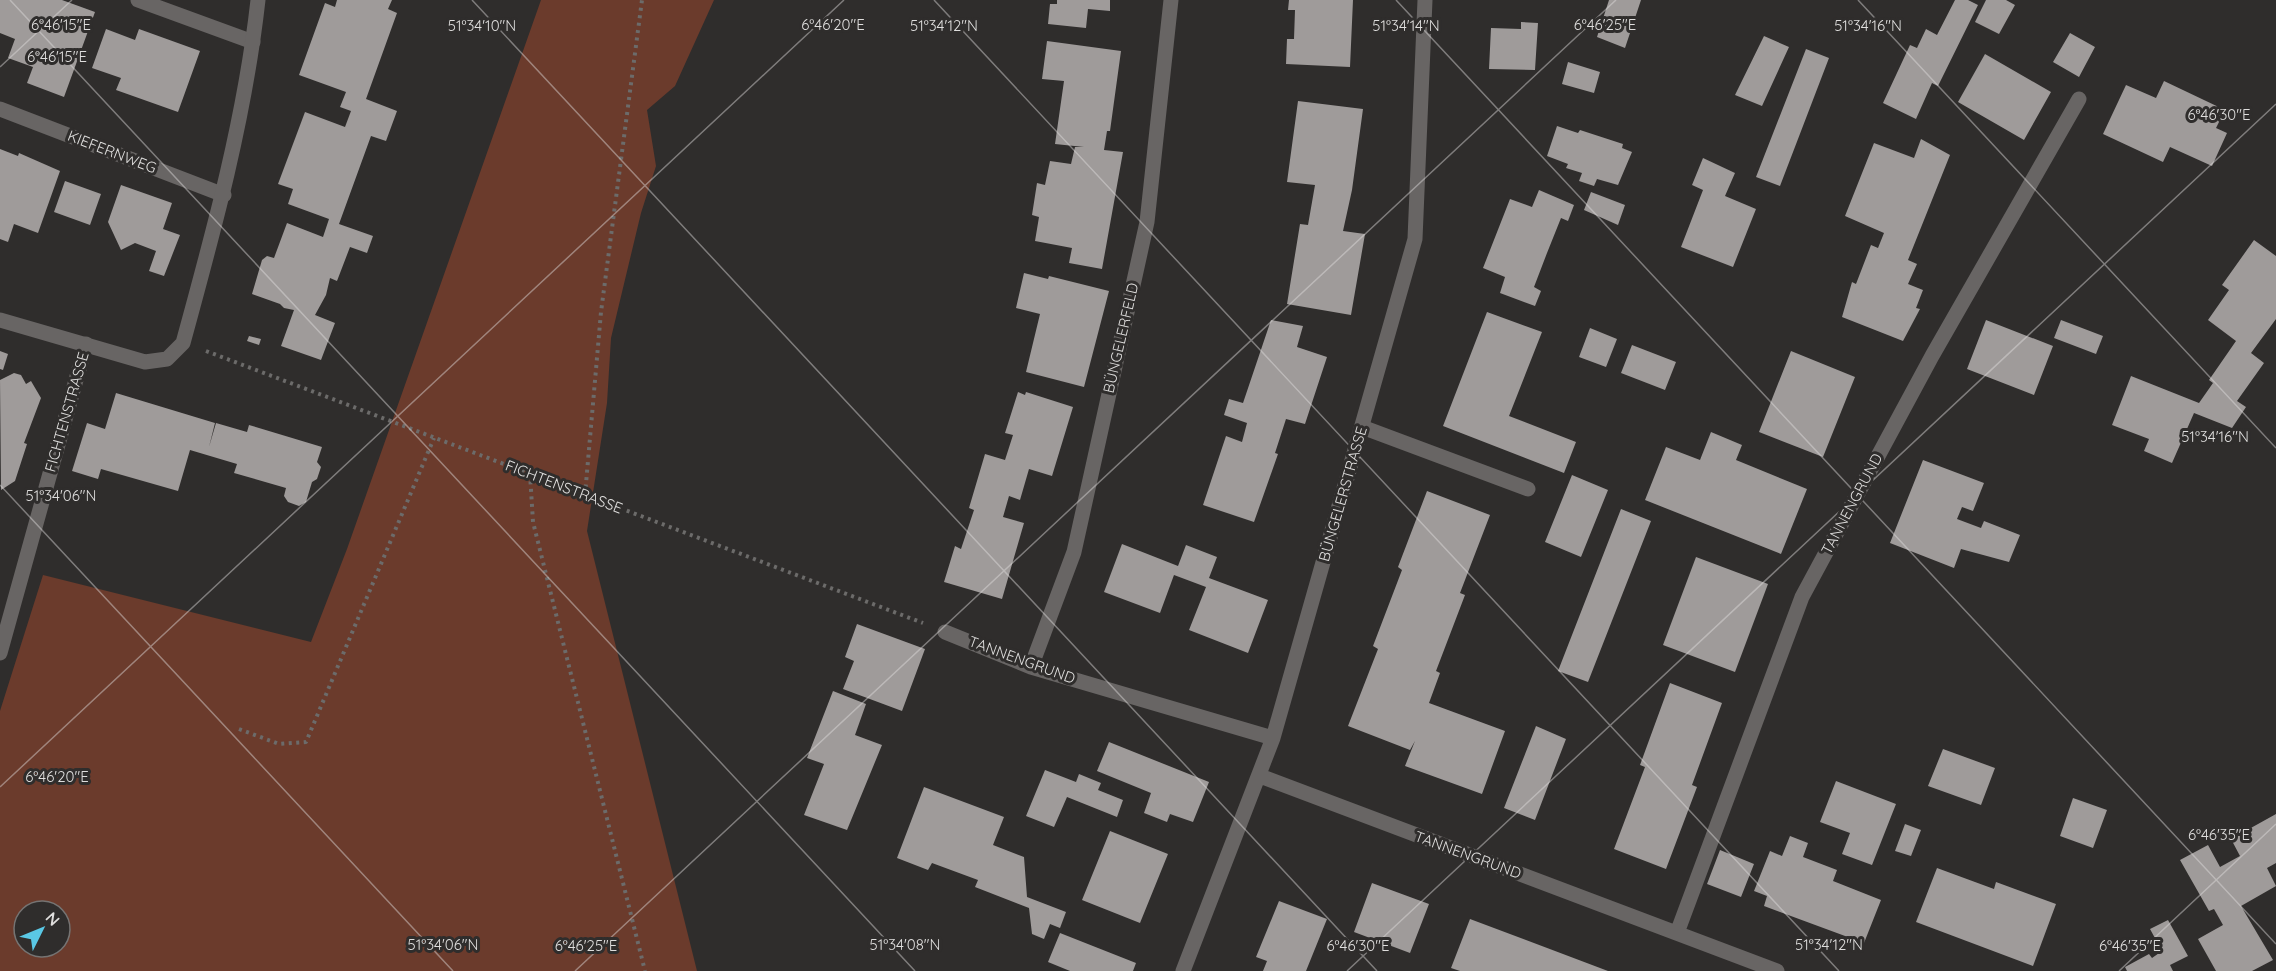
<svg xmlns="http://www.w3.org/2000/svg" width="2276" height="971" viewBox="0 0 2276 971" font-family="Quicksand,sans-serif">
	<style>
		.green { fill: #6b3b2c; fill-rule: evenodd }
		.building { fill: #9f9b9a }
		.lines { fill: none; stroke-linecap: round; stroke-linejoin: round }
		.path { stroke: #6c6b6a; stroke-width: 4; stroke-dasharray: 3 4.5; stroke-linecap: butt }
		.service { stroke: #686564; stroke-width: 15 }
		.minor { stroke: #686564; stroke-width: 15 }
		.ticks { fill: none; stroke: #dfdedd; stroke-width: 1.5; stroke-opacity: 0.45 }
		.labels { text-anchor: middle; stroke-width: 6; stroke-linejoin: round; paint-order: stroke }
		.street-label { font-size: 15px; fill: #dfdedd; stroke: #2f2d2c }
		.ticks-label { font-size: 15px; text-anchor: middle; fill: #dfdedd; stroke: #2f2d2c; stroke-width: 6; stroke-linejoin: round; paint-order: stroke }
	</style>
	<rect width="100%" height="100%" fill="#2f2d2c"/>
	<!-- green -->
	<path class="green" d="M541,0H714L675,86L647,110L656,166L641,213L611,338L607,403L587,531L697,971H0V711L43,575L311,642L347,549ZM24,911H60V947H24Z"/>
	<!-- building -->
	<path class="building" d="M0,0H62L95,12L64,97L27,83L33,67L8,58L15,39L0,33Z
		M337,0H392L388,9L397,13L366,99L397,111L386,141L371,136L339,224L373,236L367,253L350,247L337,281L330,278L326,295L315,315L335,323L321,360L281,346L294,310L284,308L280,304L252,294L262,260L267,256L274,258L287,223L323,237L329,219L288,204L293,189L278,184L305,112L345,127L351,111L340,107L346,92L299,75L325,3L335,7Z
		M1057,0H1110V11L1088,9L1086,28L1048,24L1050,4H1057Z
		M1289,0H1353L1350,67L1286,64L1287,39H1294L1295,10H1288Z
		M1609,0H1641L1625,48L1597,37Z
		M1955,0H1968L1978,5L1938,86L1932,83L1916,119L1883,103L1910,45L1917,48L1926,29L1937,35Z
		M1986,0H2006L2015,5L1999,34L1975,22Z
		M1521,22L1538,23L1535,70L1489,69L1491,28L1521,29Z
		M106,29L135,40L139,29L200,51L178,112L116,90L121,78L92,68Z
		M2070,33L2095,47L2079,77L2053,62Z
		M1764,36L1789,47L1762,106L1735,95Z
		M1047,41L1121,51L1110,131H1107L1104,150L1123,152L1102,269L1069,263L1072,248L1035,241L1039,217L1032,215L1037,183L1045,185L1050,161L1071,164L1075,147H1084L1055,144L1064,81L1042,79Z
		M1806,49L1829,58L1780,186L1756,177Z
		M1985,54L2051,92L2024,140L1958,102Z
		M1568,62L1600,72L1594,93L1562,84Z
		M2164,81L2225,110L2216,128L2227,133L2212,166L2170,147L2163,162L2103,134L2126,85L2156,98Z
		M1298,101L1363,109L1352,190L1343,231L1365,234L1351,315L1287,304L1300,224L1308,225L1315,185L1287,182Z
		M1557,126L1578,133L1580,130L1623,144L1622,148L1632,152L1618,185L1597,179L1594,186L1579,181L1582,173L1566,168L1568,164L1547,156Z
		M1921,139L1950,155L1908,260L1917,264L1908,284L1923,290L1916,308L1920,309L1903,341L1842,317L1852,282L1856,284L1871,245L1878,248L1884,233L1845,216L1874,143L1914,158Z
		M0,149L18,156L19,153L60,171L38,233L14,224L8,242L0,239Z
		M1703,158L1735,173L1725,196L1756,209L1733,267L1681,247L1703,190L1692,185Z
		M65,181L101,194L90,225L54,212Z
		M121,185L172,203L163,229L180,235L164,276L149,271L156,251L135,243L121,250L108,222Z
		M1539,190L1574,205L1568,221L1561,218L1547,253L1534,287L1541,291L1535,306L1500,293L1505,277L1483,268L1510,199L1532,207Z
		M1591,192L1625,205L1618,225L1584,210Z
		M2254,240L2276,256V319L2251,353L2264,363L2237,401L2246,407L2232,428L2194,413L2172,463L2144,451L2149,439L2112,425L2131,376L2199,403L2213,383L2209,380L2236,341L2208,320L2229,290L2222,285Z
		M1024,273L1048,279L1049,276L1109,291L1084,387L1026,372L1040,314L1016,308Z
		M1487,312L1542,332L1509,416L1576,442L1564,473L1443,426Z
		M1271,320L1303,326L1297,347L1327,357L1305,424L1286,419L1275,453L1278,454L1254,522L1203,505L1226,436L1242,442L1247,423L1224,415L1229,399L1243,403Z
		M1986,320L2053,346L2034,395L1967,369Z
		M2061,320L2103,336L2096,354L2054,338Z
		M1590,328L1617,339L1606,367L1579,357Z
		M249,336L261,339L259,345L247,341Z
		M1632,345L1676,362L1665,390L1621,373Z
		M0,351L8,354L3,370L0,369Z
		M1791,351L1855,377L1823,457L1759,432Z
		M14,373L21,375L26,384L31,381L41,398L24,443L27,444L15,481L1,490L0,380Z
		M1018,392L1025,395L1026,392L1073,407L1052,476L1029,469L1020,500L1009,496L1003,517L1024,523L1002,599L944,582L955,546L961,549L974,510L969,508L985,454L1005,460L1013,435L1005,433Z
		M116,393L215,423L209,447L216,423L247,432L249,425L322,447L317,462L321,467L317,479L312,482L306,502L299,506L288,502L284,496L286,488L234,473L237,464L190,450L178,491L101,469L98,479L72,471L87,423L105,429Z
		M1711,432L1742,445L1736,460L1807,489L1781,554L1645,500L1666,447L1700,460Z
		M1923,460L1984,483L1973,511L1962,507L1957,519L1981,528L1984,521L2020,535L2009,562L1961,549L1954,568L1890,543Z
		M1572,475L1608,490L1581,557L1545,542Z
		M1427,491L1490,515L1460,593L1465,595L1436,671L1440,673L1429,703L1505,731L1482,794L1405,766L1415,741L1410,750L1348,726L1378,649L1373,646L1402,570L1398,567Z
		M1621,509L1651,521L1588,682L1558,671Z
		M1122,544L1178,566L1186,545L1217,557L1209,578L1268,600L1248,653L1189,630L1206,587L1174,575L1160,613L1104,592Z
		M1696,557L1768,584L1735,672L1663,645Z
		M857,624L925,649L902,711L843,689L854,661L845,657Z
		M1670,683L1722,703L1692,785L1697,787L1666,869L1614,849L1645,767L1640,765Z
		M833,691L866,704L855,735L882,745L847,830L804,815L824,764L807,758Z
		M1536,726L1566,739L1535,820L1504,808Z
		M1109,742L1209,782L1193,822L1170,814L1167,822L1144,813L1151,793L1097,771Z
		M1943,749L1995,768L1981,805L1928,786Z
		M1045,770L1076,782L1079,774L1101,783L1098,790L1123,800L1117,817L1067,797L1054,827L1026,816Z
		M1836,781L1896,804L1872,865L1842,854L1850,833L1820,822Z
		M924,787L1004,817L993,845L1024,857L1027,897L1066,912L1060,928L1050,924L1044,939L1032,934L1029,908L975,887L978,880L932,863L928,870L897,858Z
		M2073,798L2107,810L2093,848L2060,836Z
		M2276,814V863L2267,868L2276,886L2241,906L2273,960L2252,971H2216L2198,939L2223,925L2214,909L2209,911L2180,860L2208,845L2220,867L2240,856L2231,839Z
		M1905,824L1921,830L1911,856L1895,851Z
		M1110,831L1168,854L1140,923L1082,900Z
		M1790,836L1808,843L1803,857L1837,870L1833,881L1881,900L1864,943L1764,906L1767,896L1754,891L1770,851L1782,856Z
		M1720,850L1754,864L1741,897L1707,884Z
		M1937,868L1994,889L1996,882L2056,904L2033,966L1916,922Z
		M1372,883L1429,904L1410,953L1354,932Z
		M1279,901L1327,919L1306,971H1263L1267,961L1256,957Z
		M1470,919L1608,971H1460L1451,968Z
		M2168,920L2188,956L2170,965L2173,971H2127L2125,967L2149,954L2152,958L2162,951L2150,929Z
		M1060,933L1136,963L1133,971H1070L1048,962Z"/>
	<g class="lines">
		<!-- path -->
		<path class="path" d="M206,351L923,623
			M530,474L533,522L645,971
			M585,495L601,312L642,0
			M239,729L279,744L306,742L434,438"/>
		<!-- service -->
		<path class="service" d="M138,0L253,42
			M0,109L224,195
			M1362,427L1528,489
			M0,653L86,344"/>
		<!-- minor -->
		<path class="minor" d="M0,320L145,362L167,359L183,343C214,230 245,117 258,0
			M945,632L1031,667L1273,738
			M1031,667L1074,552L1147,222L1171,0
			M1260,776L1777,971
			M1677,933L1802,597L1932,356L2079,99
			M1183,971L1273,738L1415,239L1425,0"/>
	</g>
	<!-- ticks -->
	<path class="ticks" d="M10,0L915,971M472,0L1377,971M934,0L1839,971M1396,0L2276,944M1858,0L2276,448M0,67L72,0M0,485L453,971M0,787L844,0M575,971L1616,0M1347,971L2276,104M2119,971L2276,824"/>
	<g class="labels">
		<!-- street labels -->
		<g class="street-label">
			<text transform="translate(112 152) rotate(21)" y="5">KIEFERNWEG</text>
			<text transform="translate(1121 338) rotate(-77)" y="5">BÜNGELERFELD</text>
			<text transform="translate(67 412) rotate(-74)" y="5">FICHTENSTRASSE</text>
			<text transform="translate(564 487) rotate(21)" y="5">FICHTENSTRASSE</text>
			<text transform="translate(1343 494) rotate(-74)" y="5">BÜNGELERSTRASSE</text>
			<text transform="translate(1852 504) rotate(-62)" y="5">TANNENGRUND</text>
			<text transform="translate(1022 660) rotate(20)" y="5">TANNENGRUND</text>
			<text transform="translate(1468 855) rotate(20)" y="5">TANNENGRUND</text>
		</g>
	</g>
	<g class="ticks-label">
		<text x="61" y="30">6°46'15"E</text>
		<text x="833" y="30">6°46'20"E</text>
		<text x="1605" y="30">6°46'25"E</text>
		<text x="944" y="31">51°34'12"N</text>
		<text x="482" y="31">51°34'10"N</text>
		<text x="1406" y="31">51°34'14"N</text>
		<text x="1868" y="31">51°34'16"N</text>
		<text x="57" y="62">6°46'15"E</text>
		<text x="2219" y="120">6°46'30"E</text>
		<text x="2215" y="442">51°34'16"N</text>
		<text x="61" y="501">51°34'06"N</text>
		<text x="57" y="782">6°46'20"E</text>
		<text x="2219" y="840">6°46'35"E</text>
		<text x="443" y="950">51°34'06"N</text>
		<text x="905" y="950">51°34'08"N</text>
		<text x="1829" y="950">51°34'12"N</text>
		<text x="586" y="951">6°46'25"E</text>
		<text x="1358" y="951">6°46'30"E</text>
		<text x="2130" y="951">6°46'35"E</text>
	</g>
	<!-- north arrow -->
	<g transform="translate(42 929) rotate(47)"><circle r="28" fill="#2f2d2c" stroke="#757473" stroke-width="1.5"/>
	<path d="M0-4.5L10 22L0 15L-10 22Z" fill="#5ac8e5"/>
	<text y="-9" font-size="16" font-weight="bold" text-anchor="middle" fill="#dfdedd">N</text>
	</g>
</svg>
